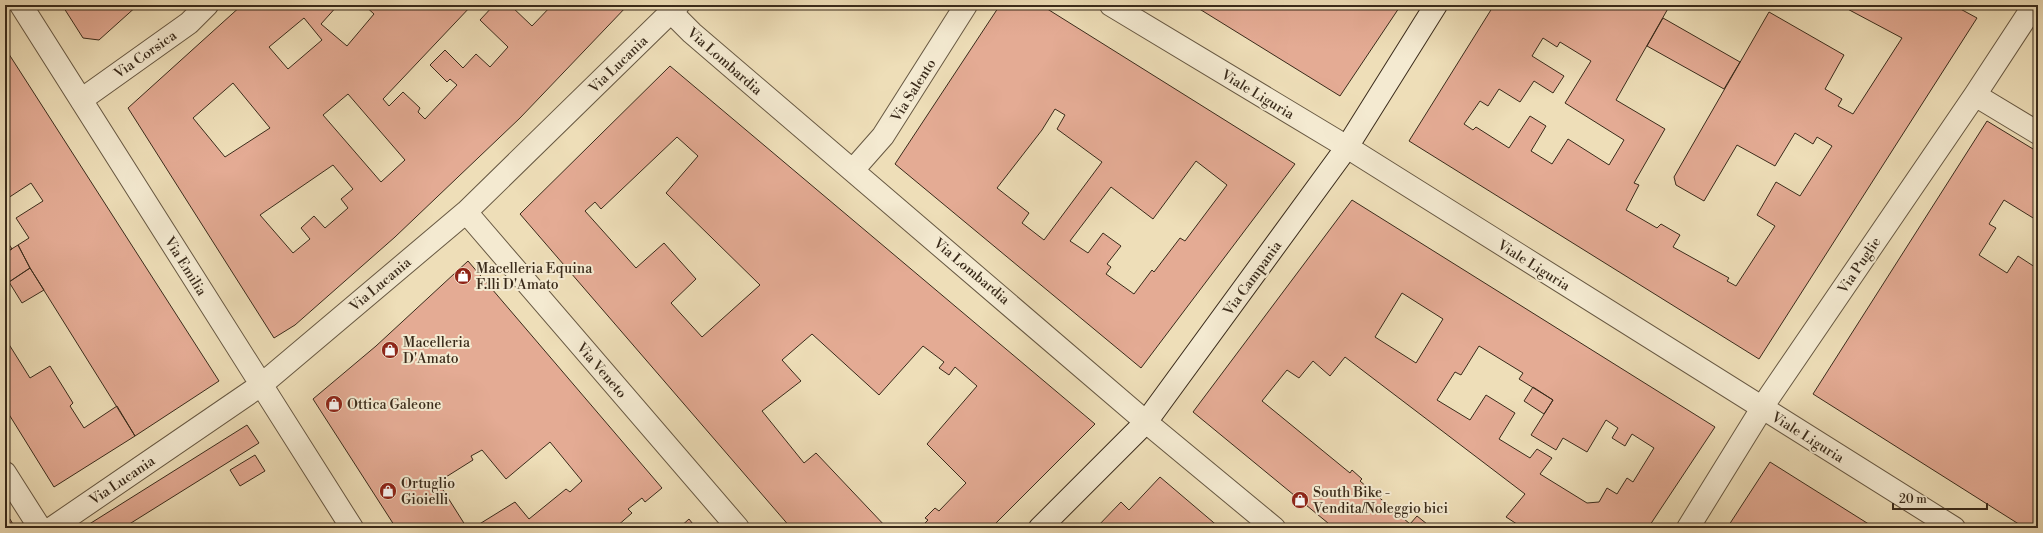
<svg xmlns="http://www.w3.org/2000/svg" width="2043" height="533" viewBox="0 0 2043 533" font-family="'Libre Bodoni',serif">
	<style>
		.building { fill: #e4ab94; stroke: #3a2b1b; fill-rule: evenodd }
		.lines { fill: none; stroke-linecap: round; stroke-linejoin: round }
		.street-casing { stroke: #675842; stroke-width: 24 }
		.secondary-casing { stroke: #3a2b1b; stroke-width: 24 }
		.street { stroke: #f4ead1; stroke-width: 22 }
		.secondary { stroke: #f4ead1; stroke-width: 22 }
		.labels { text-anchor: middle; stroke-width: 4; stroke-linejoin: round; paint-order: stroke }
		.street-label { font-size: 14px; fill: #3a2b1b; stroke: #f4ead1 }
		.poi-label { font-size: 14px; fill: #3a2b1b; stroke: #f4ead1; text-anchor: start }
	</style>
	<rect width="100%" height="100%" fill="#eedeb8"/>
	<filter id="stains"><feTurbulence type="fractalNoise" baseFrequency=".005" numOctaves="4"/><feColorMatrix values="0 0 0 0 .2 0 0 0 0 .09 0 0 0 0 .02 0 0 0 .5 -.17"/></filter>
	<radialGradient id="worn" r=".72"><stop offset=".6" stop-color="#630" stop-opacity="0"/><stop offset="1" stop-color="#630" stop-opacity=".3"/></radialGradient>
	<!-- building -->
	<path class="building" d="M62,5H138L99,40L83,38Z
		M242,5H338L321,24L347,46L374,14L364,5H472L383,99L389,106L403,92L420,108L418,112L425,119L457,85L450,79L447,82L430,65L445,50L463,68L476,54L490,67L508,47L480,20L494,5H510L532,26L552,5H628L520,118L395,237L295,325L274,338L128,108ZM304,18L322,40L288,69L269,47ZM233,83L270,128L225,157L193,118ZM348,94L405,160L381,182L323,115ZM333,165L353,189L341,199L348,208L325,228L314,216L301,228L310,239L293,253L260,215Z
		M1000,5H1041L1295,164L1141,368L895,164ZM1055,109L1065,115L1057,129L1102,162L1044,240L1022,223L1029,213L997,188L1042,130ZM1196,161L1227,185L1185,241L1180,238L1154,272L1152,270L1134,294L1106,274L1111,267L1107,264L1121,246L1103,233L1088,253L1070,241L1111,187L1153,219Z
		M1193,5H1401L1340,96Z
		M1494,5H1670L1616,100L1665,129L1634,183L1639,185L1626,210L1657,228L1661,224L1680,235L1673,247L1729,278L1727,281L1736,286L1775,226L1757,215L1776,182L1800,196L1832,146L1817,137L1813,144L1795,133L1775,166L1737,145L1704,201L1676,185L1674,177L1769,12L1844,55L1825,89L1842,99L1838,106L1853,114L1902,38L1840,5H1953L1977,18L1759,359L1409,141ZM1543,38L1557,47L1560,42L1591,61L1565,103L1624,140L1609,165L1568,139L1552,164L1531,151L1546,126L1530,116L1509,148L1476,127L1473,130L1464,124L1480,101L1488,106L1499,89L1520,102L1534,81L1553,93L1564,76L1532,56Z
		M1663,18L1740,62L1724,89L1647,46Z
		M5,48L219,381L135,436L30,268L18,245L29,238L16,218L43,201L31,183L5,200Z
		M670,66L1095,424L991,528H920L928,520L925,518L935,508L939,511L966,483L927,444L977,386L955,367L949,375L939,368L944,362L923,346L879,395L812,334L782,360L801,381L762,411L804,463L816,453L887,528H791L520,214ZM677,137L698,156L666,193L760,285L702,337L671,303L696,279L664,243L636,268L585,211L595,202L601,209Z
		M1987,121L2038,152V221L2004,200L1989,224L1996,228L1979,255L2007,273L2018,256L2038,269V528H2025L1813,394Z
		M1352,200L1715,427L1648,528H1523L1506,517L1525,494L1345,357L1330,376L1313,361L1299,378L1287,370L1262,401L1350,473L1352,470L1362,479L1360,481L1410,524L1417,516L1432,528H1334L1193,412ZM1402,293L1443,319L1416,363L1375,337ZM1479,346L1523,373L1519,379L1553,400L1531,435L1556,450L1563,438L1587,452L1606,420L1618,428L1612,438L1625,446L1632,434L1654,448L1633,482L1627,478L1617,494L1607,488L1599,502L1587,503L1540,474L1552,458L1537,449L1530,458L1499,439L1515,413L1486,395L1470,420L1437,400L1455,372L1461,375Z
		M5,238L12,249L5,253Z
		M18,245L30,268L9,282L5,277V253Z
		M468,261L662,488L645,502L642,498L628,509L632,513L616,527L613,524L608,528H473L515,502L529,519L566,489L570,492L582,481L550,442L506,479L482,450L471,456L473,460L438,482L467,528H396L313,399L376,346Z
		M30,268L44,290L22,303L9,282Z
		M5,338L30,378L50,366L73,403L70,406L84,428L117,406L135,436L54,487L5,408Z
		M1533,387L1553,400L1544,414L1524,401Z
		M247,425L259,443L123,528H83Z
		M255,455L265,471L240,486L230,470Z
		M1770,462L1875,528H1727Z
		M1160,477L1220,528H1096L1121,502L1129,510Z
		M10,519L15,528H5V523Z
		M689,519L696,528H679Z"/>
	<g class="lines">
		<defs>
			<path id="street" d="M21,5L352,528
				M1111,5L1347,147L1954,528
				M671,12L692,33L1146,422L1274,528
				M1975,95L2038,133
				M81,100L189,23L207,5
				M853,170L883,136L966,5
				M466,212L738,528
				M5,473L40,528
				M52,528L261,385L466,212L678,5
				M1688,528L1769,397L1975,95L2034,5"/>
			<path id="secondary" d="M1040,528L1146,422L1347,147L1436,5"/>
		</defs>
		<!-- street casing -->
		<use href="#street" class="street-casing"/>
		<!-- secondary casing -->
		<use href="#secondary" class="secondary-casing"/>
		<!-- street -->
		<use href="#street" class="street"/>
		<!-- secondary -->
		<use href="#secondary" class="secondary"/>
	</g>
	<!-- icons -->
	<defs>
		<symbol id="shop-disc" viewBox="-11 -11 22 22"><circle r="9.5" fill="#8f2418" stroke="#f4ead1"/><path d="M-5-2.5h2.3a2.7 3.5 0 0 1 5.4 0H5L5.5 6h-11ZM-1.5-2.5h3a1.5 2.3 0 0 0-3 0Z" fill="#fff"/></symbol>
	</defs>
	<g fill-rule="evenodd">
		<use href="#shop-disc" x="453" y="266" width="20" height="20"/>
		<use href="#shop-disc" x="380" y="340" width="20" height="20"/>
		<use href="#shop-disc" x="324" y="394" width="20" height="20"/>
		<use href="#shop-disc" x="378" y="481" width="20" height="20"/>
		<use href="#shop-disc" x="1290" y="490" width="20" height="20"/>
	</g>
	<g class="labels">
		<!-- street labels -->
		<g class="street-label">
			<text transform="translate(145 54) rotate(-35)" y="5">Via Corsica</text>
			<text transform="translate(725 61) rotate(41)" y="5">Via Lombardia</text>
			<text transform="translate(618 64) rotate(-44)" y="5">Via Lucania</text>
			<text transform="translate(913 90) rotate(-58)" y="5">Via Salento</text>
			<text transform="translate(1258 94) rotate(31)" y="5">Viale Liguria</text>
			<text transform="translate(1534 265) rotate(32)" y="5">Viale Liguria</text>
			<text transform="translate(1859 265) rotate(-56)" y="5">Via Puglie</text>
			<text transform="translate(186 266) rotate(58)" y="5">Via Emilia</text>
			<text transform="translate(972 271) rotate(40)" y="5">Via Lombardia</text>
			<text transform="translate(1252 278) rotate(-54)" y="5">Via Campania</text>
			<text transform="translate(380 284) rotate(-40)" y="5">Via Lucania</text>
			<text transform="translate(602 370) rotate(49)" y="5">Via Veneto</text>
			<text transform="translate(1808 437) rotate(32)" y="5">Viale Liguria</text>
			<text transform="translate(122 480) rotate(-34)" y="5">Via Lucania</text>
		</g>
		<!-- poi labels -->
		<g class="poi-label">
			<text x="476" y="273">Macelleria Equina<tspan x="476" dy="16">F.lli D'Amato</tspan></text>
			<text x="403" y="347">Macelleria<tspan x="403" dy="16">D'Amato</tspan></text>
			<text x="347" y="409">Ottica Galeone</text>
			<text x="401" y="488">Ortuglio<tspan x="401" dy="16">Gioielli</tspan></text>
			<text x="1313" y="497">South Bike -<tspan x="1313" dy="16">Vendita/Noleggio bici</tspan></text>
		</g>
	</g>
	<!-- margin -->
	<rect width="2043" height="533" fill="none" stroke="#eedeb8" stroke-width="20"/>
	<rect x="6" y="6" width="2031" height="521" fill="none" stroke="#3a2b1b" stroke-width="2"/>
	<rect x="10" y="10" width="2023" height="513" fill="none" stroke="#3a2b1b"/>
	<!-- scale -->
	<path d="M1893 503v6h94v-6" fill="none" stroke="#3a2b1b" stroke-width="2"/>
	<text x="1899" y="503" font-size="12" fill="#3a2b1b" stroke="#f4ead1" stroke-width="3" paint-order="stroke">20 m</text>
	<rect width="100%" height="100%" filter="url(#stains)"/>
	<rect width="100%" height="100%" fill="url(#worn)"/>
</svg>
